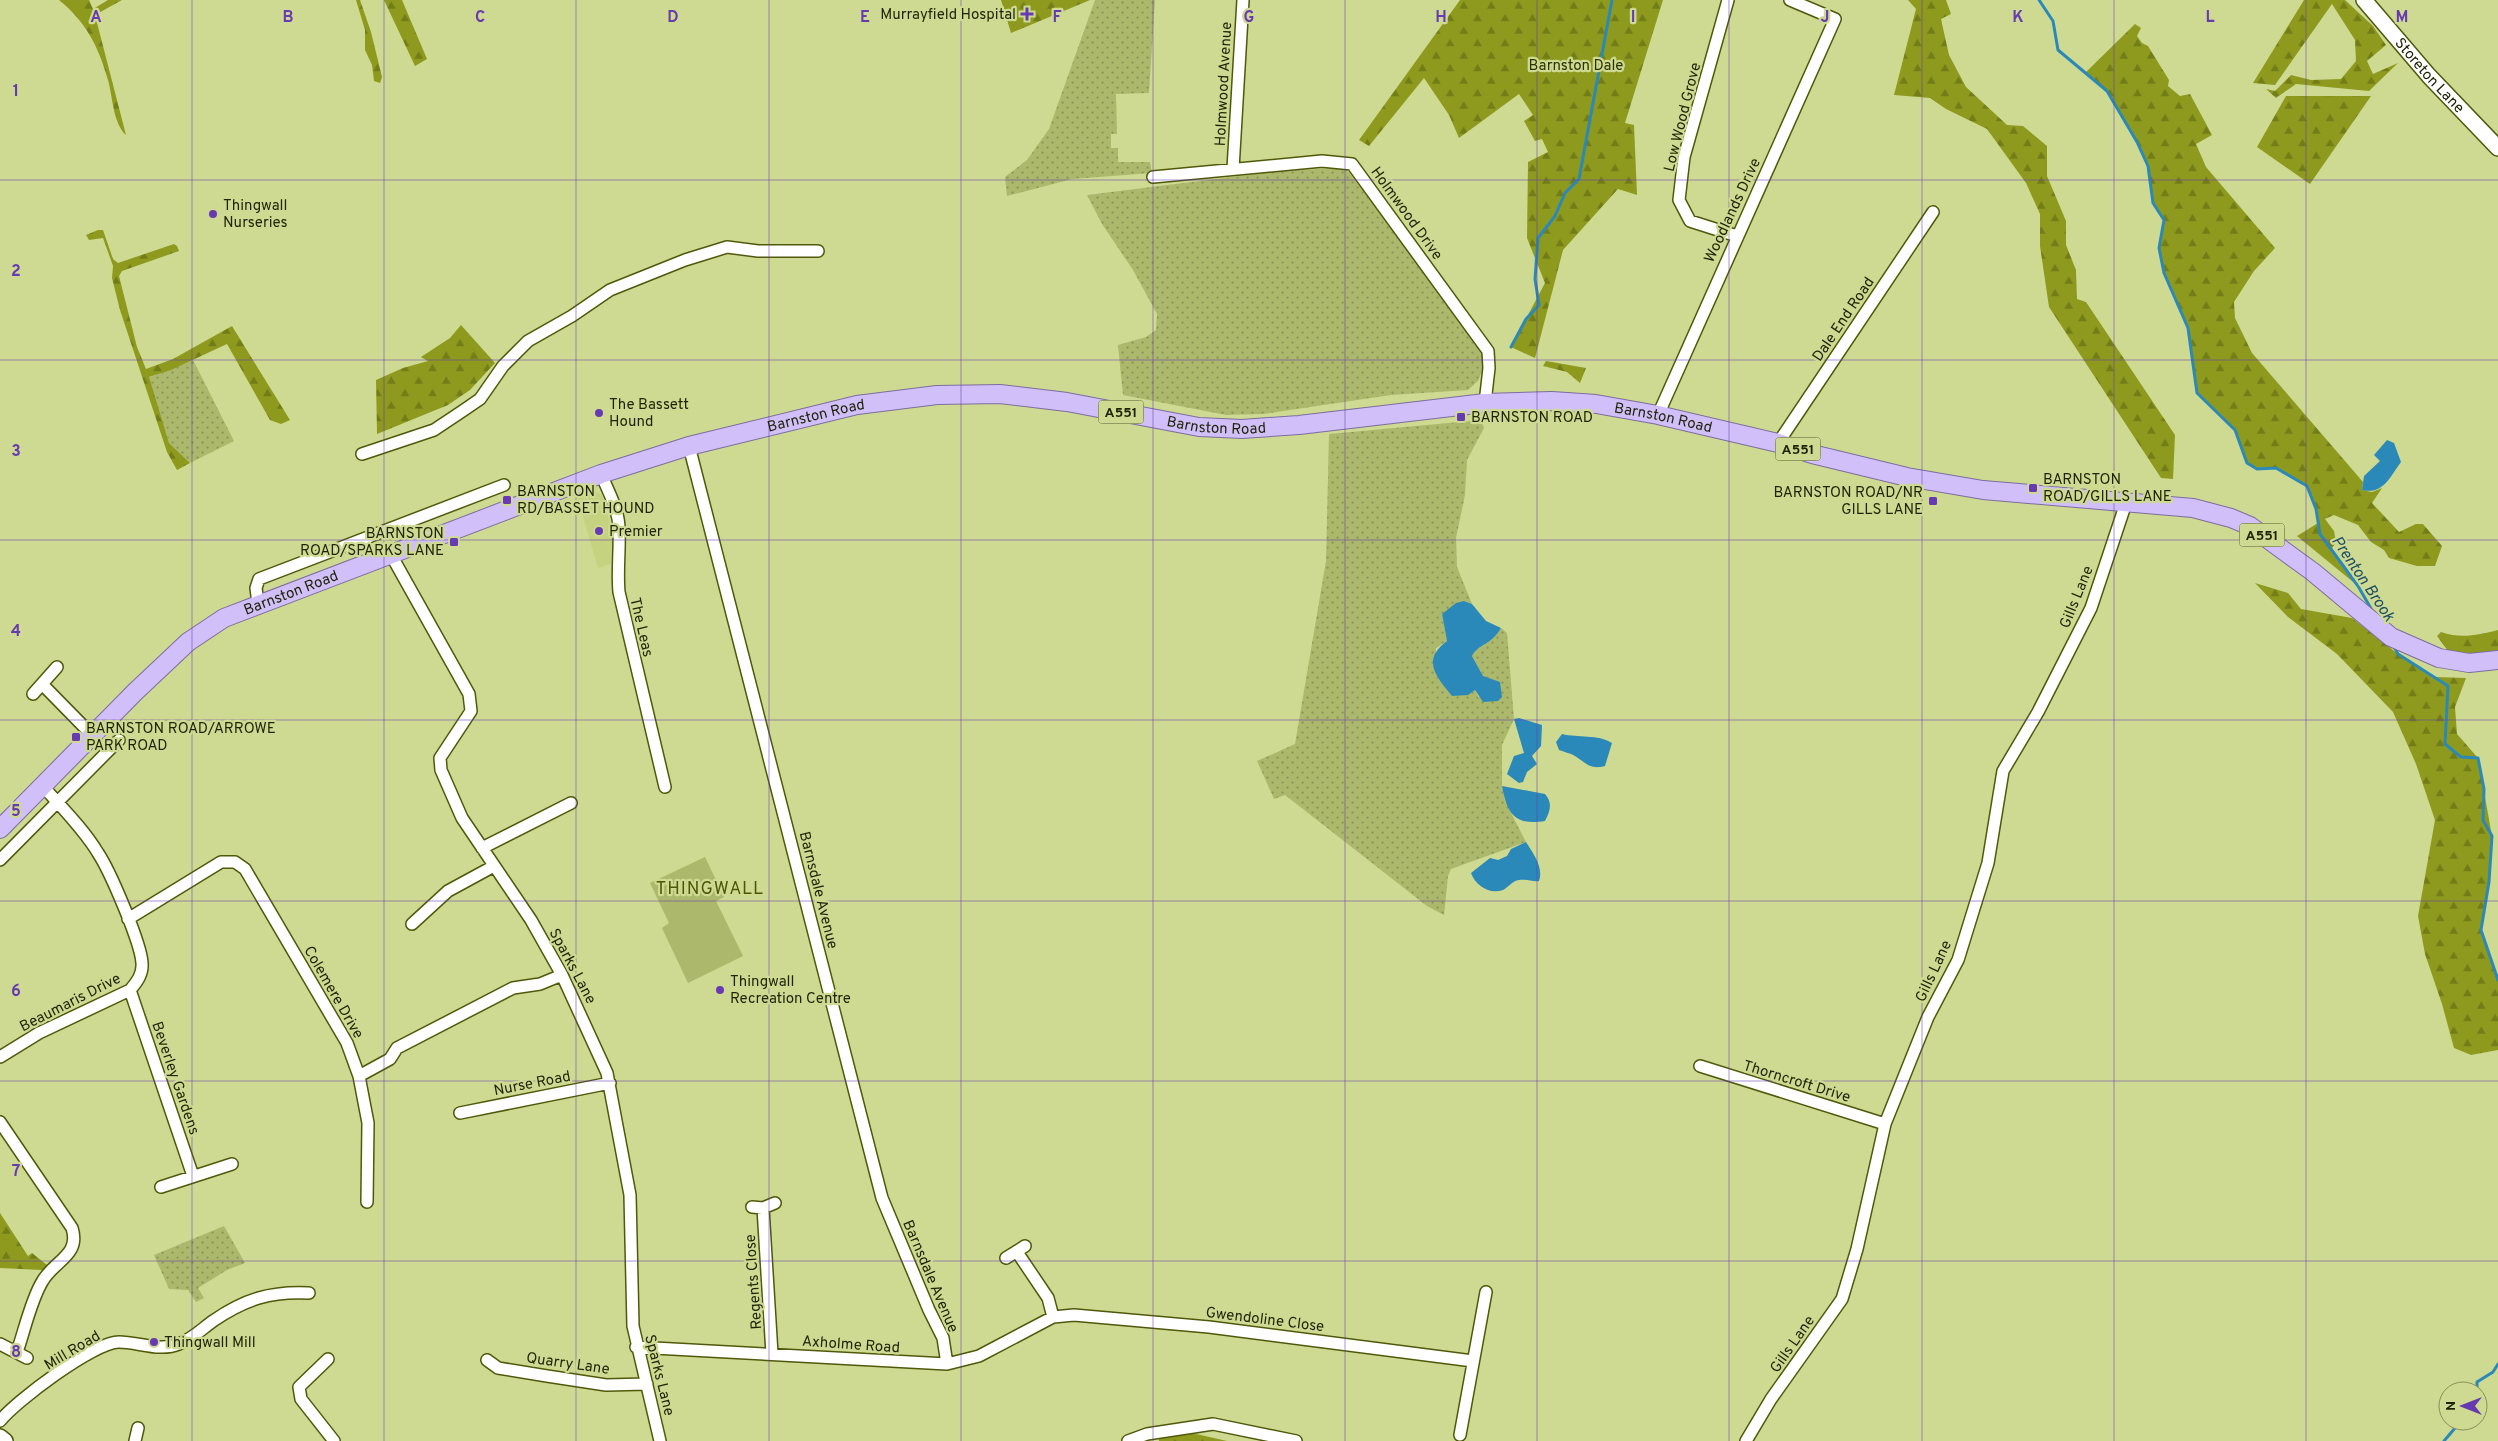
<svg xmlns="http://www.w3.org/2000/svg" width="2498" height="1441" viewBox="0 0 2498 1441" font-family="Overpass,sans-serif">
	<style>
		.built { fill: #c5d280 }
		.grass { fill: url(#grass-dots) }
		.forest { fill: url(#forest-firs) }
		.park { fill: #acb86c }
		.water { fill: #2b89b9 }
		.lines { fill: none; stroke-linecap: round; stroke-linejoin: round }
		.stream { stroke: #2b89b9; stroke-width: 3 }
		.street-casing { stroke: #50580a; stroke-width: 14 }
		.secondary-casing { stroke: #50580a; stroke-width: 18 }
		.primary-casing { stroke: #7d6da0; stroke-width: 20 }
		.street { stroke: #fff; stroke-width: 11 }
		.secondary { stroke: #fff; stroke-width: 15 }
		.primary { stroke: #d0bff8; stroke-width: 18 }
		.grid { fill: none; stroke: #673ab2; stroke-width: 1; stroke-opacity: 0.55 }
		.poi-dot { fill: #673ab2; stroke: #ceda91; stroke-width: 2 }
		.labels { text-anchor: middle; stroke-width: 4.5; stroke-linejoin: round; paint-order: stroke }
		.shield { fill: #ceda91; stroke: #545a2f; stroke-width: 1 }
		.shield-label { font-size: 14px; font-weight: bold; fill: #1f2305 }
		.poi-label { font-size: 15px; fill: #1f2305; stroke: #ceda91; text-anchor: start }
		.park-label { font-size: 15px; fill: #2d3201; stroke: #ceda91 }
		.street-label { font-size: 15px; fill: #1f2305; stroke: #ceda91 }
		.water-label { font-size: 16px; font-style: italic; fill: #1d4e68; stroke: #ceda91 }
		.quarter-label { font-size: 18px; letter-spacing: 1px; fill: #4f5707; stroke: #ceda91 }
		.grid-label { font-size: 16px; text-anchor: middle; font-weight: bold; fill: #673ab2; stroke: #ceda91; stroke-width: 4.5; stroke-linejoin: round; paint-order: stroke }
	</style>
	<defs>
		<pattern id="grass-dots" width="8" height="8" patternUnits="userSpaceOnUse" patternTransform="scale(1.25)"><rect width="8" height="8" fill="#acb86c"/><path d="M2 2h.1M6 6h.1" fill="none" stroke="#8b9557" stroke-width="1.8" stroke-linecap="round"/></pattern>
		<pattern id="forest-firs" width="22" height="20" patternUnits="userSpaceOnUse" patternTransform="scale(1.25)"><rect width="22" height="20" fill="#8d9a1e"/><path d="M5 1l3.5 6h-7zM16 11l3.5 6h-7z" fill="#737d18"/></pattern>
	</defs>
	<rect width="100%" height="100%" fill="#ceda91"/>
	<!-- built -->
	<path class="built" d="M588,492L599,493L603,497L613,536L611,564L598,568L577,496Z"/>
	<!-- grass -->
	<path class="grass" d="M1095,0H1155L1149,93L1116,94L1117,134H1111V148H1118V162H1150L1152,173L1072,179L1007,196L1005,177L1027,160L1049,129Z
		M1337,168L1347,170L1484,347L1483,368L1478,381L1468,390L1391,395L1263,414L1226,415L1123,395L1118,345L1146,337L1156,330L1157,314L1133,270L1102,224L1087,195L1281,171Z
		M193,360L234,441L190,463L169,443L148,378Z
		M1481,420L1484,428L1467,460L1465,495L1456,538L1457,567L1472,604L1464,601L1442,614L1447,641L1436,648V674L1452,696L1475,690L1479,698L1483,676L1472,656C1478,644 1492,645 1501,628L1507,633L1514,719L1502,745V786L1505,801L1526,842L1451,869L1448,876L1444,915L1427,906L1285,795L1274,799L1257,761L1295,744L1326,561L1329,434Z
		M224,1226L245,1263L227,1270L198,1288L204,1298L196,1302L188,1290L169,1289L154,1255Z"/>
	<!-- forest -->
	<path class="forest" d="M59,0H89L93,9L108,0H122L95,15L126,135C112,122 113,94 107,77C98,45 85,21 59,0Z
		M356,0H360L371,32L382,77L380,83L374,81L372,65L365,50V30Z
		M384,0H402L427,59L415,66Z
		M1001,0H1090L1011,33Z
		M1460,0H1663L1625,123L1634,125L1637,195L1618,189L1563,250L1535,358L1511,347L1545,283L1527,238L1528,162L1548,152L1542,139L1535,141L1524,121L1533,115L1519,94L1459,138L1449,115L1424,78L1369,146L1359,140Z
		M1908,0H1946L1951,14L1941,19L1949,55L1966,87L2007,125L2023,126L2047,146V176L2066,221V245L2076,270L2077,299L2086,302L2175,435L2173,479L2161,478L2049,307L2040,246V214L2026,183L1987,129L1946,109L1930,98L1894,95L1916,9Z
		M2304,0H2345L2373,26L2386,45L2367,61L2373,74L2398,63L2369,91L2296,84L2276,98L2266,89L2275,91L2291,75L2311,80L2341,79L2356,61L2355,40L2332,4L2275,85L2253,83Z
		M2135,24L2141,28L2137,36L2142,43L2148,46L2169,80L2168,86L2180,96L2190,94L2212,135L2196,144L2206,167L2275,248L2254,271L2234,302L2235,318L2252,353L2363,482L2362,490L2372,492L2382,488L2372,503L2399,532L2416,524H2423L2442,546L2435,566H2417L2389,558L2384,550L2371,542L2358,525L2334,515L2325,519L2334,531L2336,542L2331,550L2358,586L2297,536L2318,523L2316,509L2307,486L2277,468L2257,469L2247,463L2235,430L2197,393L2188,328L2164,273L2159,248L2164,220L2153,203L2148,166L2137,142L2107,91L2085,73Z
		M2286,96H2371L2310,184L2257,147Z
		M98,230H103L113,259L118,263L174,244L177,246L179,251L122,271L119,276L137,347L146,369L173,359L232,326L290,420L281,424L270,420L227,344L171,370L149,377L169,443L190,463L177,470L167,452L120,310L112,278L113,266L103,238L89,240L86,235Z
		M461,325L495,363L470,390L448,405L377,434L376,380L403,368L428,361L421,357L450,338Z
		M1546,361L1586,368L1580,383L1567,372L1543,366Z
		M2255,583L2288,593L2301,609L2352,618L2398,654L2435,677L2466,678L2455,707L2457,734L2478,758L2492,836L2489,882L2481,930L2498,980V1050L2471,1055L2454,1048L2442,1004L2425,954L2418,916L2435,820L2416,764L2393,712L2337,654L2288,617Z
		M2498,630V652L2476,655L2448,651L2437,636L2441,632C2461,639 2478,635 2498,630Z
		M0,1213L28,1256L32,1253L47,1265L42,1270L0,1268Z
		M1192,1433L1227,1441H1159V1437Z"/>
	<!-- park -->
	<path class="park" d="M705,857L724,897L716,901L743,956L688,983L662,928L669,923L650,883Z"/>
	<!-- water -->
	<path class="water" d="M2387,440L2394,443L2401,462C2390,477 2383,495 2362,490L2364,476L2380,461L2374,455Z
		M1464,601L1472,604L1486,621L1501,628C1492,645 1478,644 1472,656L1483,676L1500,682L1502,697L1498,701L1483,702L1475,690L1468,695L1452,696C1436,676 1421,660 1447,641L1442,614L1456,603Z
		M1519,718L1542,725L1541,746L1532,756L1537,764L1527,772L1523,782L1519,783L1507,774L1514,756L1524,753L1514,719Z
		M1562,734C1578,738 1598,734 1612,743L1605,766C1590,770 1586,763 1575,756C1570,753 1564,752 1559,750L1556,742Z
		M1502,786L1545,794C1553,803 1550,811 1545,821C1515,826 1507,814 1502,786Z
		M1526,842C1533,853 1544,868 1539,881C1533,882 1526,879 1519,880C1512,881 1509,887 1503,890C1489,895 1475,885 1471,873L1490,858L1498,860L1507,856L1511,849Z"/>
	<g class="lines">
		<!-- stream -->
		<path class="stream" d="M2039,0L2053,21L2058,50L2107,91L2137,142L2148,166L2153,203L2164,220L2159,248L2164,273L2188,328L2197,393L2235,430L2247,463L2257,469L2276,468L2307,486L2316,509L2320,534L2358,586L2373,612
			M1511,347L1526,319L1539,305L1535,279L1538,238L1555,216L1565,193L1579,179L1612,0
			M2393,645L2398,654L2448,686L2445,744L2461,757L2478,758L2484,789L2483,820L2492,836L2489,882L2481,930L2498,980
			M2477,1391V1382L2493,1372L2498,1364
			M2444,1441L2461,1421"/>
		<defs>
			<path id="street" d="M1728,0L1684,157L1679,200L1690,221L1737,236
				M1233,169L1243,0
				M1153,177L1322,161L1352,164L1488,351L1489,368L1485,403
				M1658,415L1835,19L1790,0
				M1778,443L1933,212
				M689,446L882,1198L929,1310L943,1338L947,1364
				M362,454L434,430L464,410L480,399L503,366L528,341L572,316L610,290L685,260L727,247L758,251H818
				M601,474C608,491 619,510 619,529C620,551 617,571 619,592L665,787
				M390,553L469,694L471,711L440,758L441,770L462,818L531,920L562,975L607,1073L630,1195L633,1326L660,1441
				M258,603L256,588L259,579L504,485
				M42,684L92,735
				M33,694L57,667
				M482,848L571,803
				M0,860L119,740
				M128,919L221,862H235L245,869L347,1043L359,1076L390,1059L397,1048L513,988L540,984L562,975
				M412,924L448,891L494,866
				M130,990L193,1176
				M0,1057L39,1033L130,990C137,982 143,974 142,963C141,943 110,871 98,853C83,828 61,807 42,785
				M1700,1066L1885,1124
				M359,1076L368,1123L367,1202
				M460,1113L610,1083
				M0,1122L72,1228C81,1256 53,1261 42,1282C31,1300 24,1332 17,1352
				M161,1187L232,1164
				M752,1207L763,1208L775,1203
				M763,1208L772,1354
				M1017,1252L1048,1298L1053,1317
				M1006,1258L1025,1246
				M0,1344L27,1358
				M636,1347L947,1364L979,1356L1053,1317L1074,1315L1209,1327L1473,1361
				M328,1359L299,1387L301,1399L334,1441
				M487,1360L498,1368L547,1376L606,1385L647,1384
				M0,1421C16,1401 94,1342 119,1342C138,1342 160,1352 179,1344C192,1339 202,1329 213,1321C245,1299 271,1291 309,1293
				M1460,1435L1486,1292
				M135,1441L138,1428
				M1128,1441L1147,1434L1213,1424L1296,1441
				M1746,1441L1771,1399L1842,1299L1857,1249L1885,1124L1928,1017L1958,960L1988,863L2003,771L2038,712L2091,608L2126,503"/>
			<g id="secondary">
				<path id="s1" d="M2364,0L2429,76L2498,148"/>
				<path d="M0,1437L5,1441"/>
			</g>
			<g id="primary">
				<path id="s2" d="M0,829L135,692L188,642L224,618L601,474L689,446L857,405L937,395L1000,394L1067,402L1199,427L1242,429L1299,425L1485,403L1552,401L1596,404L1658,415L1778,443L1812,454L1907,477L1983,490L2193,508L2231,518L2250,526L2313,572L2391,637L2439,658L2469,663L2498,660"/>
			</g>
		</defs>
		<!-- street casing -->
		<use href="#street" class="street-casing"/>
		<!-- secondary casing -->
		<use href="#secondary" class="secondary-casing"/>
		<!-- primary casing -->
		<use href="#primary" class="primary-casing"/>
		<!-- street -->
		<use href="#street" class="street"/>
		<!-- secondary -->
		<use href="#secondary" class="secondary"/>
		<!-- primary -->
		<use href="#primary" class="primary"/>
	</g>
	<!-- grid -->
	<path class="grid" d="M192,0V1441M384,0V1441M576,0V1441M769,0V1441M961,0V1441M1153,0V1441M1345,0V1441M1537,0V1441M1729,0V1441M1922,0V1441M2114,0V1441M2306,0V1441M0,180H2498M0,360H2498M0,540H2498M0,720H2498M0,901H2498M0,1081H2498M0,1261H2498"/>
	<!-- markers -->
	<g class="poi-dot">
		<path d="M1024.5 6.5h5v5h5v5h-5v5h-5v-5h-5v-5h5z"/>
		<circle cx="213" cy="214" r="5"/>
		<circle cx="599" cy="413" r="5"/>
		<rect x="1456" y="412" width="10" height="10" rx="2.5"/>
		<rect x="2028" y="483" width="10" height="10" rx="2.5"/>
		<rect x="502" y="495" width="10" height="10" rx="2.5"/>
		<rect x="1928" y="496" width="10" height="10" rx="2.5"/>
		<circle cx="599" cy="531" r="5"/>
		<rect x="449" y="537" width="10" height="10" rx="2.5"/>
		<rect x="71" y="732" width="10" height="10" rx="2.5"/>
		<circle cx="720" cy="990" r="5"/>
		<circle cx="154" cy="1342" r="5"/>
	</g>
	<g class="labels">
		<!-- shield labels -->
		<g class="shield">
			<rect x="1098.5" y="400.5" width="45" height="23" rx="4"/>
			<rect x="1775.5" y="437.5" width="45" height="23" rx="4"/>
			<rect x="2239.5" y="523.5" width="45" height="23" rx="4"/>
		</g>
		<g class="shield-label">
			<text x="1121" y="417">A551</text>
			<text x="1798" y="454">A551</text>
			<text x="2262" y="540">A551</text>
		</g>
		<!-- poi labels -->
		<g class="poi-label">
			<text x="1016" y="19" text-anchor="end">Murrayfield Hospital</text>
			<text x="223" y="210">Thingwall<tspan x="223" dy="17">Nurseries</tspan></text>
			<text x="609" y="409">The Bassett<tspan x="609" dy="17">Hound</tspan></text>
			<text x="1471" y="422">BARNSTON ROAD</text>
			<text x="2043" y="484">BARNSTON<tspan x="2043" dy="17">ROAD/GILLS LANE</tspan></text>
			<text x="517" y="496">BARNSTON<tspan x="517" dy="17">RD/BASSET HOUND</tspan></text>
			<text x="1923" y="497" text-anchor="end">BARNSTON ROAD/NR<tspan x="1923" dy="17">GILLS LANE</tspan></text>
			<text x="609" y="536">Premier</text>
			<text x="444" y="538" text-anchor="end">BARNSTON<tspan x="444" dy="17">ROAD/SPARKS LANE</tspan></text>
			<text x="86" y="733">BARNSTON ROAD/ARROWE<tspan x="86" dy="17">PARK ROAD</tspan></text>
			<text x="730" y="986">Thingwall<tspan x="730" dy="17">Recreation Centre</tspan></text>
			<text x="164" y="1347">Thingwall Mill</text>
		</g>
		<!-- park labels -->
		<g class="park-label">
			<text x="1576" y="70">Barnston Dale</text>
		</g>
		<!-- street labels -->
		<g class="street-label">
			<text dy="5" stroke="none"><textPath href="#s1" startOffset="100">Storeton Lane</textPath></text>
			<text transform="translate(1223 84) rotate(-87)" y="5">Holmwood Avenue</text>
			<text transform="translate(1682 117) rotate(-76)" y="5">Low Wood Grove</text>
			<text transform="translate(1732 210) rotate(-65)" y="5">Woodlands Drive</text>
			<text transform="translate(1407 213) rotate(54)" y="5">Holmwood Drive</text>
			<text transform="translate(1843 319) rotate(-56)" y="5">Dale End Road</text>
			<text dy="5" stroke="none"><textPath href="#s2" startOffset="935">Barnston Road</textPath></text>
			<text dy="5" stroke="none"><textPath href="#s2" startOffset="1790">Barnston Road</textPath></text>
			<text dy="5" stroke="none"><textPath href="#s2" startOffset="1340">Barnston Road</textPath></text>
			<text dy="5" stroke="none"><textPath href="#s2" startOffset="380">Barnston Road</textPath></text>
			<text transform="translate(2076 597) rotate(-68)" y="5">Gills Lane</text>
			<text transform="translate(642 627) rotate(77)" y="5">The Leas</text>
			<text transform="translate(819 890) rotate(76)" y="5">Barnsdale Avenue</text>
			<text transform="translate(573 966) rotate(62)" y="5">Sparks Lane</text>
			<text transform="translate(1933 971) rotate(-65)" y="5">Gills Lane</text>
			<text transform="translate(334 992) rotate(60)" y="5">Colemere Drive</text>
			<text transform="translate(70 1002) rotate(-27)" y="5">Beaumaris Drive</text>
			<text transform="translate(176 1078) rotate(71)" y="5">Beverley Gardens</text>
			<text transform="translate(1797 1081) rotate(17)" y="5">Thorncroft Drive</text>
			<text transform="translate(532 1083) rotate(-11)" y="5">Nurse Road</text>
			<text transform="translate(931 1276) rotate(67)" y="5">Barnsdale Avenue</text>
			<text transform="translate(753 1282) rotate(-94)" y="5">Regents Close</text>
			<text transform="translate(1265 1319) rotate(7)" y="5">Gwendoline Close</text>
			<text transform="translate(851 1344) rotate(4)" y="5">Axholme Road</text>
			<text transform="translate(1792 1344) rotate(-55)" y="5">Gills Lane</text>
			<text transform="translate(72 1350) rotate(-31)" y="5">Mill Road</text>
			<text transform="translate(568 1363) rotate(8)" y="5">Quarry Lane</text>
			<text transform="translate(660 1375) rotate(76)" y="5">Sparks Lane</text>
		</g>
		<!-- water labels -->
		<g class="water-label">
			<text transform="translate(2364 578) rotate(56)" y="6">Prenton Brook</text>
		</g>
		<!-- quarter labels -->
		<g class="quarter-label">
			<text x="710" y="894">THINGWALL</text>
		</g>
	</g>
	<g class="grid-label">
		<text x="96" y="22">A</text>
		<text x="288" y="22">B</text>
		<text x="480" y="22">C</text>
		<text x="673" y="22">D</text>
		<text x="865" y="22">E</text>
		<text x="1057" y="22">F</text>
		<text x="1249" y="22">G</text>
		<text x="1441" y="22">H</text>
		<text x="1633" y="22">I</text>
		<text x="1825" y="22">J</text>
		<text x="2018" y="22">K</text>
		<text x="2210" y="22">L</text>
		<text x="2402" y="22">M</text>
		<text x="16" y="96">1</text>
		<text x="16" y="276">2</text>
		<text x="16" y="456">3</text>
		<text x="16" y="636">4</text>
		<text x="16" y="816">5</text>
		<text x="16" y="996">6</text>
		<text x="16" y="1176">7</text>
		<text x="16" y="1357">8</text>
	</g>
	<!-- north arrow -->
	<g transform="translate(2463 1406) rotate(270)"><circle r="24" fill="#ceda91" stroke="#889159"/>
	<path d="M0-4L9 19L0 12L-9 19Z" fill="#673ab2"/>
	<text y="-8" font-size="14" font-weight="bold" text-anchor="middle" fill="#1f2305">N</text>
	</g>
</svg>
